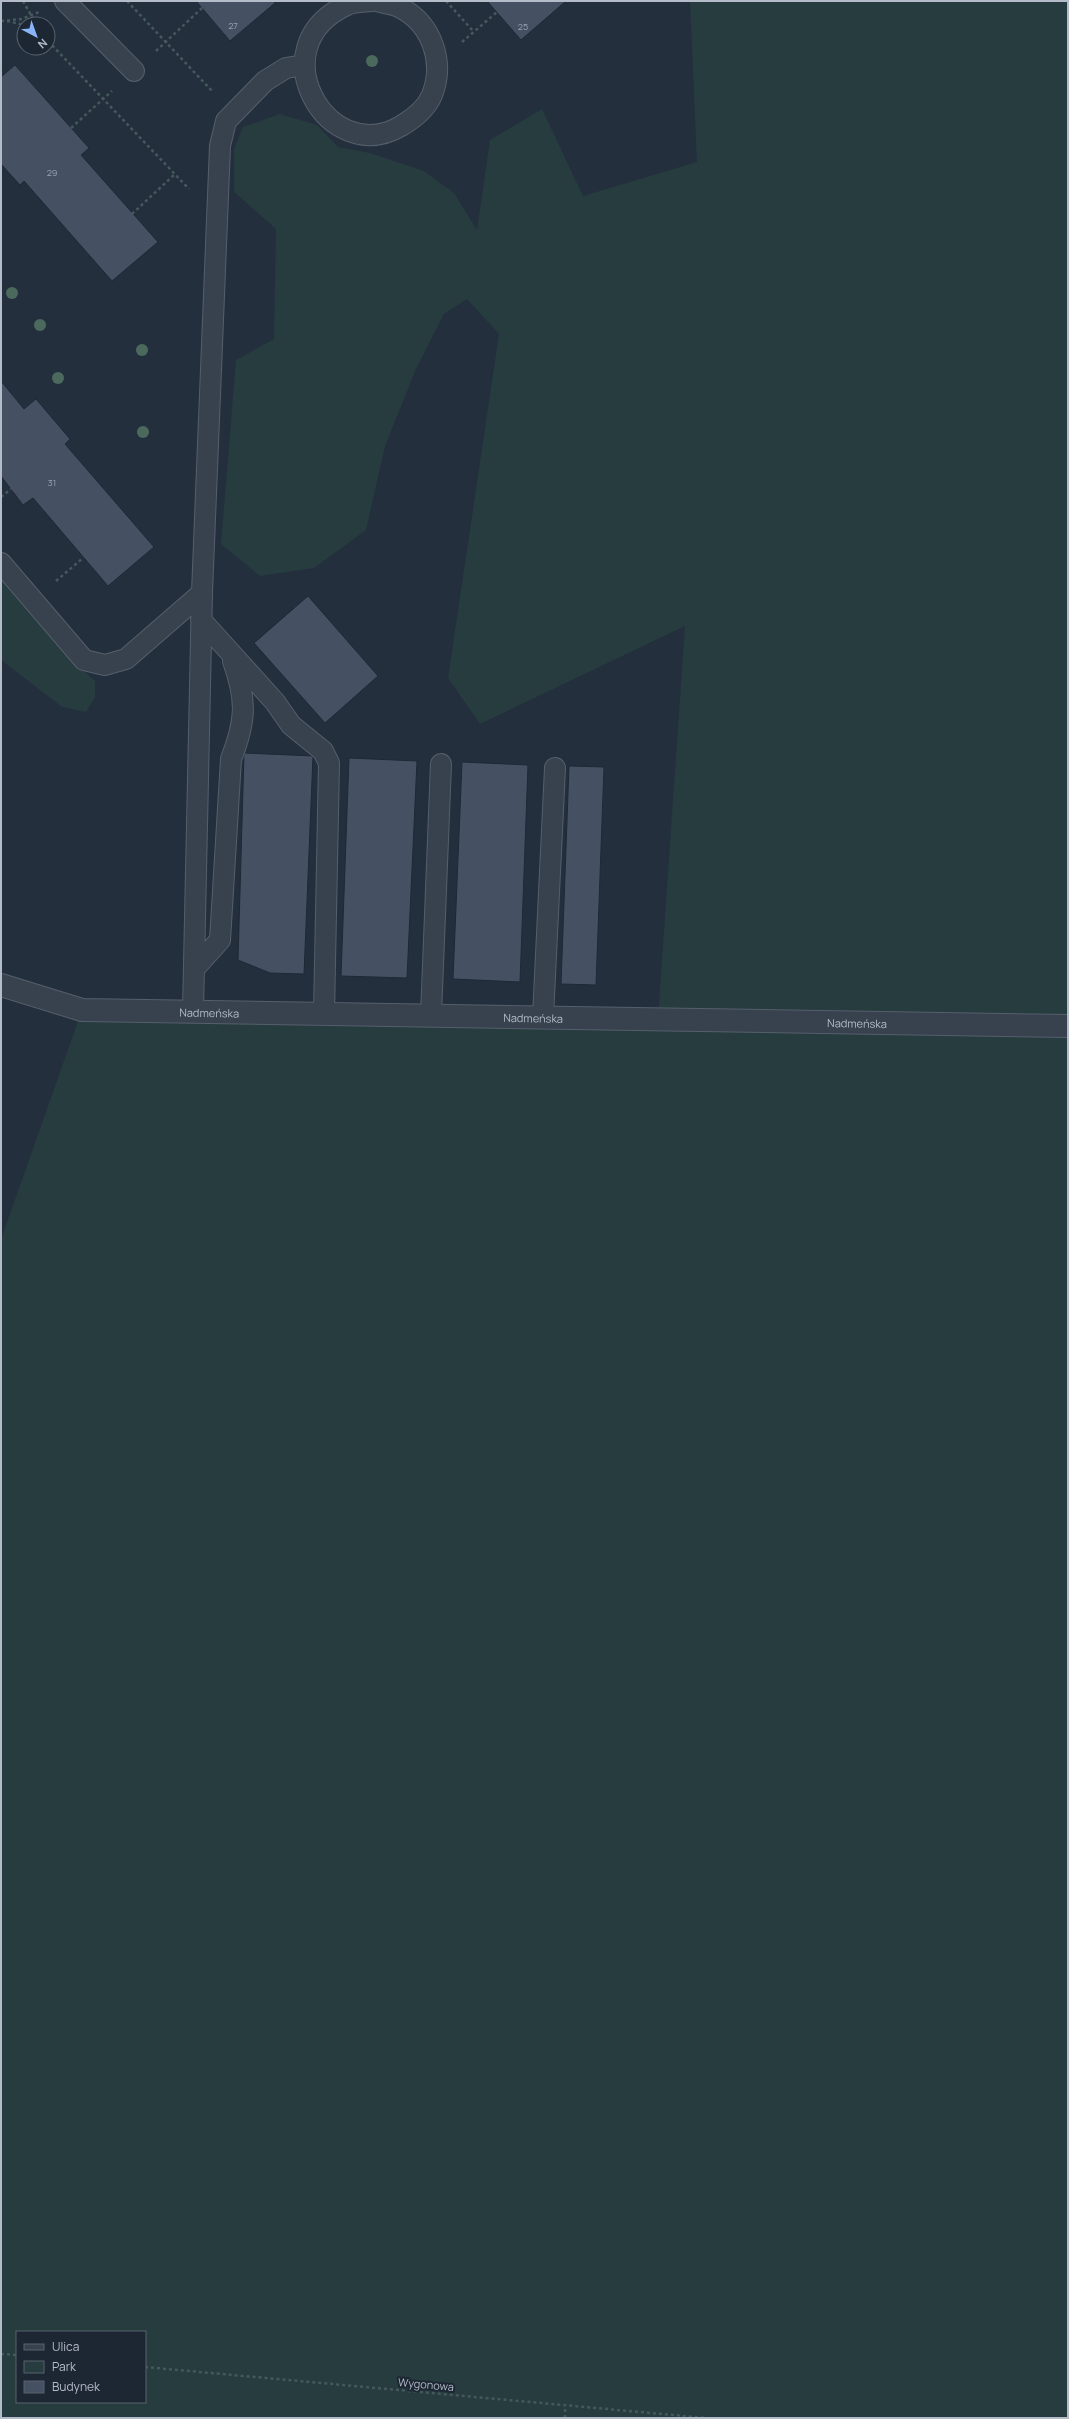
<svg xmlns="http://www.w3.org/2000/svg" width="1069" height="2419" viewBox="0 0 1069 2419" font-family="Manrope,sans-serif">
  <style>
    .green { fill: #263c3f; fill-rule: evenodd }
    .building { fill: #455162; stroke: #1f2835 }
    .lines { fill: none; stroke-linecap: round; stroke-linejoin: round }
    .lane-casing { stroke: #565f6c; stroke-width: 22 }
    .street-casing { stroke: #565f6c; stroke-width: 24 }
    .path { stroke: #44595c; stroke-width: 2.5; stroke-dasharray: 3 3; stroke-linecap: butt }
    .lane { stroke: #38414e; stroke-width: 20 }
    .street { stroke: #38414e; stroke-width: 22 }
    .tree { fill: #4b6a5d }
    .labels { text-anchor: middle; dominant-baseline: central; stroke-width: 4; stroke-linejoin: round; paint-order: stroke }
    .number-label { font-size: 9px; fill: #98a1af }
    .street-label { font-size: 11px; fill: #b4bcc9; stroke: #1d2633 }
  </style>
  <rect width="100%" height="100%" fill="#242f3e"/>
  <path class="green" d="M 690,1 L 1068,1 L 1068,2418 L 1,2418 L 1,1239 L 82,1010 L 658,1018 L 685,626 L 480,724 L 448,678 L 499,334 L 467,299 L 444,314 L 416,369 L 385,446 L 366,530 L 314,568 L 260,576 L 221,544 L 236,360 L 274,339 L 276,229 L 234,192 L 234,149 L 243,127 L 280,114 L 317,125 L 338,147 L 370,153 L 424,171 L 454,193 L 477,230 L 490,140 L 542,109 L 583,196 L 697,162 ZM 17,2332 L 145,2332 L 145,2402 L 17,2402 Z
    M 1,578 L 75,663 L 95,681 L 95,697 L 86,712 L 62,707 L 1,660 Z"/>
  <path class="building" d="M 196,1 L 274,1 L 275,3 L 230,41 Z
    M 487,1 L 566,1 L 521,40 Z
    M 15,65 L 89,148 L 81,155 L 158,242 L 112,281 L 24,181 L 20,185 L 1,164 L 1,77 Z
    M 1,381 L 24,409 L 36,399 L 70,439 L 65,444 L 154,547 L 108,586 L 33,498 L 23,505 L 1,476 Z
    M 308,596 L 378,676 L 325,723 L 254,643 Z
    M 244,753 L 313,756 L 304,974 L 270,973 L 238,960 Z
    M 349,758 L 417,761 L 407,978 L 341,976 Z
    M 462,762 L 528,765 L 520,982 L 453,979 Z
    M 569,766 L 604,767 L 596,985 L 561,984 Z"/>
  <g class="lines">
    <defs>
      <path id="lane" d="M 65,1 L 134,71
        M 371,1 C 363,2 353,2 347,5 C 257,46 328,169 401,126 C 413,119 426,109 432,95 C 445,62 432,23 399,7 C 393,4 383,3 376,1
        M 1,563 L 84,660 L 105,665 L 126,659 L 202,593 L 193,1011
        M 202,593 L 220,146 L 226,121 L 265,81 L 286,68 L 304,65
        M 201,620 L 275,702 L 291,725 L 323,751 L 329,763 L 324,1013
        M 194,969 L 220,940 L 231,759 C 246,721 247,700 233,661
        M 431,1015 L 441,764
        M 543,1017 L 555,768"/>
      <g id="street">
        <path id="s1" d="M 1,985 L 82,1010 L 1068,1026"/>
      </g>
    </defs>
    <use href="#lane" class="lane-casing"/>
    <use href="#street" class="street-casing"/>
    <path class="path" d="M 23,1 L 36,24
      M 127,1 L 213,92
      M 446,1 L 474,32
      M 1,21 L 22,19 L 39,12
      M 7,21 L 24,25
      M 48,41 L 189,189
      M 462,42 L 497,12
      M 156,51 L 202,8
      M 71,128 L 112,91
      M 132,214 L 175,174
      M 1,497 L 11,489
      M 56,581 L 83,558
      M 1,2354 L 17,2355
      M 145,2367 L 706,2418
      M 565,2418 L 565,2405"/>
    <use href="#lane" class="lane"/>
    <use href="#street" class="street"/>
  </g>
  <g class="tree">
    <circle cx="372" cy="61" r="6"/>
    <circle cx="12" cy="293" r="6"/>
    <circle cx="40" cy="325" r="6"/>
    <circle cx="142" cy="350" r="6"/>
    <circle cx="58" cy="378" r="6"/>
    <circle cx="143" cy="432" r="6"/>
  </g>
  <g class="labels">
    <g class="number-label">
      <text x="233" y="25">27</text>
      <text x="523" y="26">25</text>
      <text x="52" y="172">29</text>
      <text x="52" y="482">31</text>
    </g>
    <g class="street-label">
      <text stroke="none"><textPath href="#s1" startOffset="212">Nadmeńska</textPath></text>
      <text stroke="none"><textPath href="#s1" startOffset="536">Nadmeńska</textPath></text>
      <text stroke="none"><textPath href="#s1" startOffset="860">Nadmeńska</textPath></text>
      <text transform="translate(426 2384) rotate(5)">Wygonowa</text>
    </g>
  </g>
  <rect width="1069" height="2419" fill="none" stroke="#b4bcc9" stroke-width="4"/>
  <rect x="16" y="2331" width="130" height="72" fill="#1d2633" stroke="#59626f"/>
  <rect x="24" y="2344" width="20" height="6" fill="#38414e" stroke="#59626f"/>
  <text x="52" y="2351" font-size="12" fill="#b4bcc9">Ulica</text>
  <rect x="24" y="2361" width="20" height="12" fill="#263c3f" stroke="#59626f"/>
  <text x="52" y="2371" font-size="12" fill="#b4bcc9">Park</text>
  <rect x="24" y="2381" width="20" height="12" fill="#455162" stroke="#59626f"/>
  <text x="52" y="2391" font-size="12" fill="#b4bcc9">Budynek</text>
  <g transform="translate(36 36) rotate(139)"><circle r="19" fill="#1d2633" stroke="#59626f"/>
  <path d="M0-3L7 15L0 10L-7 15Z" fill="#8ab4f8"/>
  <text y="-6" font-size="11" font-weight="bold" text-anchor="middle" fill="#b4bcc9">N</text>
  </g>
</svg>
